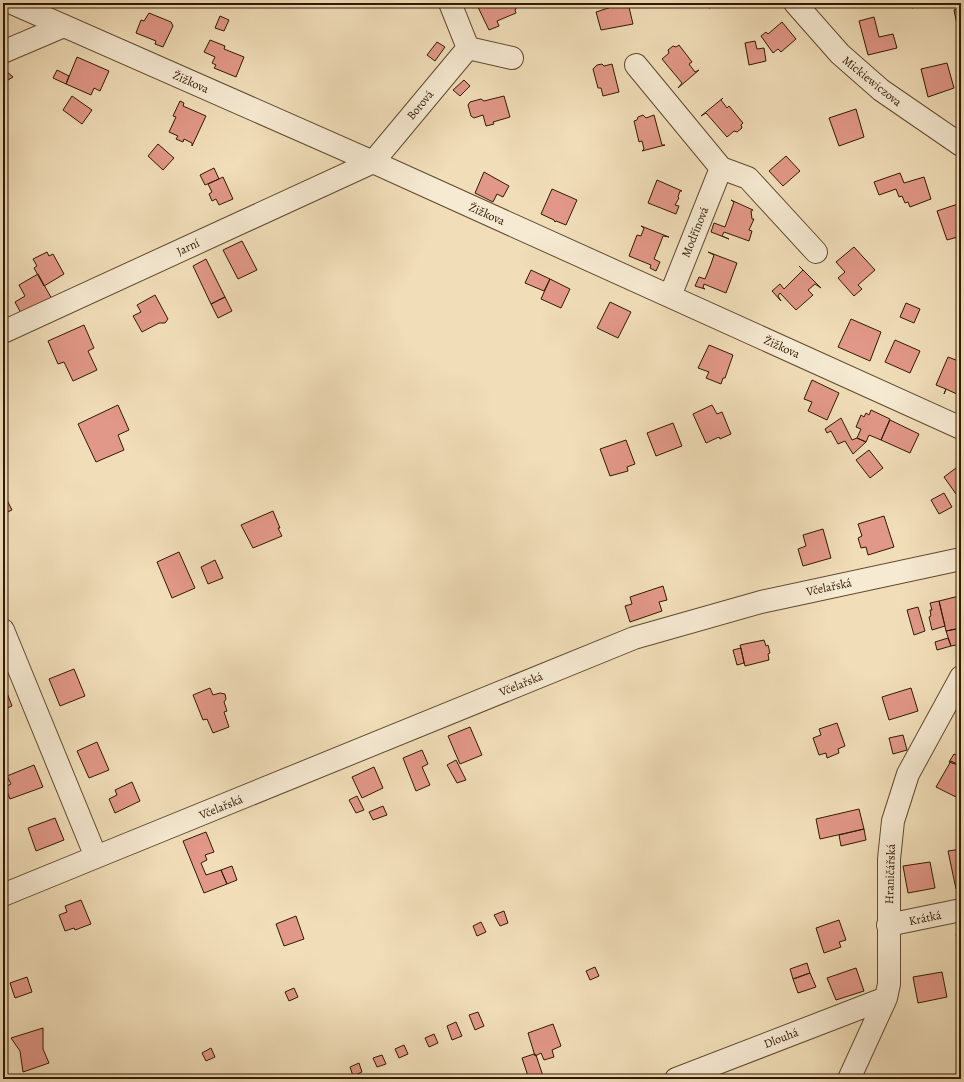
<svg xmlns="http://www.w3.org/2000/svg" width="964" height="1082" viewBox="0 0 964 1082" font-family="Alegreya,serif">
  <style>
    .building { fill: #e29888; stroke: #311901 }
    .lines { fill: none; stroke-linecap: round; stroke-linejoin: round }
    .minor-casing { stroke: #614a2f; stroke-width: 24 }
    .minor { stroke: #f6ead2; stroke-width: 22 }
    .labels { text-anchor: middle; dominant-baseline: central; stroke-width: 4; stroke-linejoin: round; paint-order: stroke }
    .street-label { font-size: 12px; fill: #311901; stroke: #f6ead2 }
  </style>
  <rect width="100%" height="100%" fill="#f1deb9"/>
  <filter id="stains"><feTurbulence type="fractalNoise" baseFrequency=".005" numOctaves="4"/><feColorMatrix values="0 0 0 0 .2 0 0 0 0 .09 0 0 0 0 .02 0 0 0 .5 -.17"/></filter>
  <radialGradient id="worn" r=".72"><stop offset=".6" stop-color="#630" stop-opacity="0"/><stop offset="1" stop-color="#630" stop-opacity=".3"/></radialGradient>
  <path class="building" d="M 58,3 L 68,3 L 67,7 Z
    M 476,3 L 479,6 L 486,3 L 515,3 L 517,7 L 515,10 L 516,13 L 497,21 L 499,26 L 489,30 Z
    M 624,3 L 628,3 L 633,24 L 601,30 L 596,12 Z
    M 707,3 L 726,3 L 709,8 Z
    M 834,3 L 845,3 L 835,6 Z
    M 911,3 L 928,3 L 912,8 Z
    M 959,3 L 961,3 L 961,24 L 957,25 L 954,10 L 960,8 Z
    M 149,13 L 171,22 L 173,26 L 163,47 L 155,44 L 156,41 L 136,33 L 141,20 L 144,21 Z
    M 220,16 L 229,20 L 224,31 L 215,28 Z
    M 874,17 L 879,37 L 893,34 L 897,48 L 868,55 L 859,21 Z
    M 782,22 L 796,39 L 781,52 L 778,49 L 773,53 L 761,36 L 766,32 L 768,34 Z
    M 210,40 L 225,46 L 224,49 L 244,57 L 236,77 L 214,68 L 216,65 L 212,63 L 215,57 L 204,52 Z
    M 755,41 L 757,49 L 764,48 L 766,61 L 749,65 L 745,43 Z
    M 437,42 L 445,47 L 435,61 L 427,55 Z
    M 679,45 L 692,62 L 689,64 L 695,72 L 699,70 L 678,88 L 682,83 L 662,59 L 669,53 L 668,50 L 673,46 L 676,47 Z
    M 77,57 L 109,71 L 100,91 L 94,88 L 91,95 L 66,84 Z
    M 947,63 L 954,88 L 928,97 L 921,69 Z
    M 602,64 L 604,66 L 612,64 L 619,92 L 603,96 L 601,88 L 598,88 L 593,69 L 597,65 Z
    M 57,70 L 69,76 L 66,84 L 53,78 Z
    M 6,71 L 13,77 L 3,83 L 3,73 Z
    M 464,80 L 470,86 L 460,96 L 453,90 Z
    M 72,96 L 92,110 L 82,124 L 63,110 Z
    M 504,96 L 510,117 L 493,122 L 494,124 L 486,126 L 483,115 L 474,118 L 471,116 L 468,105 L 470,102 L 481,99 L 484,101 Z
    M 723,98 L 721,100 L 727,108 L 729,106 L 743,123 L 741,125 L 742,128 L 737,132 L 734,131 L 727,137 L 706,113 L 701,116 Z
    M 180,101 L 184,103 L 183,106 L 206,116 L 192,146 L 192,143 L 184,139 L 183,142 L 176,139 L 178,136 L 169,132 L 176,117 L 173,116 Z
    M 856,109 L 864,137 L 839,146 L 829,118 Z
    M 643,115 L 646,118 L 654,115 L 662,145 L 665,145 L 642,151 L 644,149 L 642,141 L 639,142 L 634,121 L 637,120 L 638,117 Z
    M 158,144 L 174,158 L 163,170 L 148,156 Z
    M 786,156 L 800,171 L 783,186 L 769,171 Z
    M 214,168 L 219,179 L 205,185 L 200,175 Z
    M 484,172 L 509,186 L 503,197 L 497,194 L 493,202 L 475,193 Z
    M 900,173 L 904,183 L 924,177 L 931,199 L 910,207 L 908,202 L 905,203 L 902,196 L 899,197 L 896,189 L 879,195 L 874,182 Z
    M 223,177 L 233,199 L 219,205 L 216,199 L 212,201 L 209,194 L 212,192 L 208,184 Z
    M 657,180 L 682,191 L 680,191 L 678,197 L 679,198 L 675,205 L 679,206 L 676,214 L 648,203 Z
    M 552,189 L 577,200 L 566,225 L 556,221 L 555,222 L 554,220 L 541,214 Z
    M 731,200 L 753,210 L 751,211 L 752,219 L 754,219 L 749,230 L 752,231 L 749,241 L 724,232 L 722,236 L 729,239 L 711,232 L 714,223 L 725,227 L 734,202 Z
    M 961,203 L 961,236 L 947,240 L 937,211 Z
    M 641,226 L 669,237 L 663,236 L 660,244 L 654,259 L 660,262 L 656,271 L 650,268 L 651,265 L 629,256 L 637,235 L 641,236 L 644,228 Z
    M 242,241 L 257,270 L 238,279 L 223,250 Z
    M 854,247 L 875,270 L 858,285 L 862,289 L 854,296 L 838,278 L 845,272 L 836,262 Z
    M 47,252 L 49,256 L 53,254 L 64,274 L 44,286 L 34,268 L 37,266 L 33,259 Z
    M 708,252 L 737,263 L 726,293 L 704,284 L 703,288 L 705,289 L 695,286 L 699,277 L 705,279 L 711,264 L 714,255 Z
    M 206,259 L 225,297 L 211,304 L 193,266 Z
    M 799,266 L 821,288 L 815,284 L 808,290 L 813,295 L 796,310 L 780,293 L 778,296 L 781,301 L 772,291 L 780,284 L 784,289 L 803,270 Z
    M 531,270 L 550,279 L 544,291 L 525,283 Z
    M 38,274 L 53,301 L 22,315 L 15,302 L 25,296 L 19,285 Z
    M 550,279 L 570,289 L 561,308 L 541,299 Z
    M 155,295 L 168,319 L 165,323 L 159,323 L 142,332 L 133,316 L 141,312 L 137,305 Z
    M 225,297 L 232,311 L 218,318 L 211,304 Z
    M 610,302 L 631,312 L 618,338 L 597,328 Z
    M 906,303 L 920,309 L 914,323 L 900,317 Z
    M 851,319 L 881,332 L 870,361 L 838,347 Z
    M 84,325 L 94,348 L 88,351 L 97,370 L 73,381 L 64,362 L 58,364 L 48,341 Z
    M 895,340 L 920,351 L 910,373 L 885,362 Z
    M 709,345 L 733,355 L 725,378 L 723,378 L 721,384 L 706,378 L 709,372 L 698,368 Z
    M 948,357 L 961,362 L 961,391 L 959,395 L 946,389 L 944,394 L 946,389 L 936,385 Z
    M 812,380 L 839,393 L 827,420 L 808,411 L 812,402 L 804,399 Z
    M 118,405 L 129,430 L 118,435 L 124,450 L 96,462 L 78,424 Z
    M 712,405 L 717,414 L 722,412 L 731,434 L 720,439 L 719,437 L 706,443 L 693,414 Z
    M 871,410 L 890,419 L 881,440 L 869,435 L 866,442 L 857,438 L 861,429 L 856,427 L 861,415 L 864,417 L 866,413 L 869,415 Z
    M 841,418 L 852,440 L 857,438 L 866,442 L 853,454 L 845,441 L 838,444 L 831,431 L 827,433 L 825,429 Z
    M 890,420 L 919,434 L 910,453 L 881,440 Z
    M 673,423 L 682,446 L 656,456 L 647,433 Z
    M 626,440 L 635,464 L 627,467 L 628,471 L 610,476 L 600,449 Z
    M 869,450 L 883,468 L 870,478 L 856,460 Z
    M 961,464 L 961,476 L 956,468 Z
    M 956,468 L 961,476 L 961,490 L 956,494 L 944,477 Z
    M 3,492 L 12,510 L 3,514 Z
    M 944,493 L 952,507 L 939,514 L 931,500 Z
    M 273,511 L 280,528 L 278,528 L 282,536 L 253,548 L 241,525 Z
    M 884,516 L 894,547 L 868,555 L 866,547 L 861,548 L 858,538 L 862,536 L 858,524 Z
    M 823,529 L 831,558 L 803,566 L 798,549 L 806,546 L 803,535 Z
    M 179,552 L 195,588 L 172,598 L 157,562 Z
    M 215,560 L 223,578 L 208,584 L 201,567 Z
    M 663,586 L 667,600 L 659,602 L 662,611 L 630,622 L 625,606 L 632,604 L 630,597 Z
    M 959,596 L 961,607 L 961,628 L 946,631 L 939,601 Z
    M 939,601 L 945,626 L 932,630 L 929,617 L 931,616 L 930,610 L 932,610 L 930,603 Z
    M 918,607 L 925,631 L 914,635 L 907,610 Z
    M 961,628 L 961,644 L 951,646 L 946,631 Z
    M 948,638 L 951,646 L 937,650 L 935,642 Z
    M 764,640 L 766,646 L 768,645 L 770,653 L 768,654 L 769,660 L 745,666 L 740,645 Z
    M 741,648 L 744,663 L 737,665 L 733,650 Z
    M 74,669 L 85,696 L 60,706 L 49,679 Z
    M 4,685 L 12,706 L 3,710 L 3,686 Z
    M 210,688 L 213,695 L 220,693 L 225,694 L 226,699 L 224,702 L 227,711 L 224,712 L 229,727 L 213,733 L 207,719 L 203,720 L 193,695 Z
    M 911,688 L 918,711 L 889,720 L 882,697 Z
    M 837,723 L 845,746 L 838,749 L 839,753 L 827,758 L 826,753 L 819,755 L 813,738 L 821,735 L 819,729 Z
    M 470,727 L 482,755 L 460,764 L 448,736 Z
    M 903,735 L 907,750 L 893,754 L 889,738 Z
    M 97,742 L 109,770 L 89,778 L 77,751 Z
    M 422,750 L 428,764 L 422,767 L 430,785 L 416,791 L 403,758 Z
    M 954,754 L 961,757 L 961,766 L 949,762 Z
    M 456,760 L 466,780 L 457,783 L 447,765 Z
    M 951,761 L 961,766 L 961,790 L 960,790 L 956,797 L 936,787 Z
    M 34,765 L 43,787 L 10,799 L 5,787 L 11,784 L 7,776 Z
    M 374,767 L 383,788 L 362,798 L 352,777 Z
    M 132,782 L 140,801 L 115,813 L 109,799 L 117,795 L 115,790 Z
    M 357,796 L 364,810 L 356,813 L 349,800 Z
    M 383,806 L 387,815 L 373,820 L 369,812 Z
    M 859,809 L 864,829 L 820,839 L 816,819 Z
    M 55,818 L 64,840 L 36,851 L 28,828 Z
    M 864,829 L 866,840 L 841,846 L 839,835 Z
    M 206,832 L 214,852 L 205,855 L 207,860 L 201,863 L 206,875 L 221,870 L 227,884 L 204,893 L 183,841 Z
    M 961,849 L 961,888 L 956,889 L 948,851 Z
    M 930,862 L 935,888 L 908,893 L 903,866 Z
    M 232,866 L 237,880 L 227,884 L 221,870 Z
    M 81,900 L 91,924 L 75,930 L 74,928 L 65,931 L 59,915 L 67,912 L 65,906 Z
    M 504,911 L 508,923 L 500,926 L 494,915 Z
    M 296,916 L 304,939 L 284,946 L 276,924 Z
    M 839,920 L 846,940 L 839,942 L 841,947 L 824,953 L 816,928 Z
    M 481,922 L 486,932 L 477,936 L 473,926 Z
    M 961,933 L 961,958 L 956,934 Z
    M 807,963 L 810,973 L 793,979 L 790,969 Z
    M 595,967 L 599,976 L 590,980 L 586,971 Z
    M 856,968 L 864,991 L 836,1000 L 827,978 Z
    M 942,972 L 947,997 L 918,1003 L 913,977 Z
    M 810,973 L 816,987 L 798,993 L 793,979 Z
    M 27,977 L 32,992 L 15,998 L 10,983 Z
    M 294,988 L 298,997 L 289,1001 L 285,992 Z
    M 478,1012 L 484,1026 L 475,1030 L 469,1015 Z
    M 456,1022 L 462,1036 L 452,1040 L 447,1026 Z
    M 553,1024 L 561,1046 L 552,1050 L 554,1057 L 544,1060 L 541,1053 L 535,1056 L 528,1033 Z
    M 43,1028 L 43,1049 L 49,1063 L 23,1072 L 20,1051 L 11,1038 Z
    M 434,1034 L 438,1043 L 429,1047 L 425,1038 Z
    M 404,1045 L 408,1054 L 399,1058 L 395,1049 Z
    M 211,1048 L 215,1057 L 206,1061 L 202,1053 Z
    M 534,1054 L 536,1055 L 544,1079 L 529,1079 L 522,1058 Z
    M 382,1055 L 386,1064 L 377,1067 L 373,1058 Z
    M 359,1063 L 362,1072 L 353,1076 L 350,1067 Z"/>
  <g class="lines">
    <defs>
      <path id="minor" d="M 12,3 L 373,162 L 961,428
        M 795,3 L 840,54 L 881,90 L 961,145
        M 468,48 L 512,58
        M 3,52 L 64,26
        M 636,65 L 721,168
        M 670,296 L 721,168 L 748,178 L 816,252
        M 3,332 L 373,162 L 468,48 L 450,3
        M 3,630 L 96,857 L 634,638 L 761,602 L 961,559
        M 3,895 L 96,857
        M 888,925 L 961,910
        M 676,1079 L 886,998
        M 849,1079 L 886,998 L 889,984 L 889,859 L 893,821 L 908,774 L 961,677"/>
    </defs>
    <use href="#minor" class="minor-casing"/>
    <use href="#minor" class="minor"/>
  </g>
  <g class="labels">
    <g class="street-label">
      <text transform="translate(872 81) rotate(39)">Mickiewiczova</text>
      <text transform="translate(191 82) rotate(24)">Žižkova</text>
      <text transform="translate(420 105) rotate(-50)">Borová</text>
      <text transform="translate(487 214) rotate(24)">Žižkova</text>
      <text transform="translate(695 232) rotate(-68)">Modřínová</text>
      <text transform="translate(188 247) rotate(-25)">Jarní</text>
      <text transform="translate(782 347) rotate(24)">Žižkova</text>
      <text transform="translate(829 587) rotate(-12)">Včelařská</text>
      <text transform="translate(521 684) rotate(-22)">Včelařská</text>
      <text transform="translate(221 807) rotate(-22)">Včelařská</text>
      <text transform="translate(890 874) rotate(-88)">Hraničářská</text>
      <text transform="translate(925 918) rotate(-12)">Krátká</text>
      <text transform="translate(781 1038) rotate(-21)">Dlouhá</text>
    </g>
  </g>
  <rect width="964" height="1082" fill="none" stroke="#f1deb9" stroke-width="16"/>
  <rect x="4" y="4" width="956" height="1074" fill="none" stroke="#311901" stroke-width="2"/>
  <rect x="8" y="8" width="948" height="1066" fill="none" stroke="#311901"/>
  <rect width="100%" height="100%" filter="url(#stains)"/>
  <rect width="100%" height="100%" fill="url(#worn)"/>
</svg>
